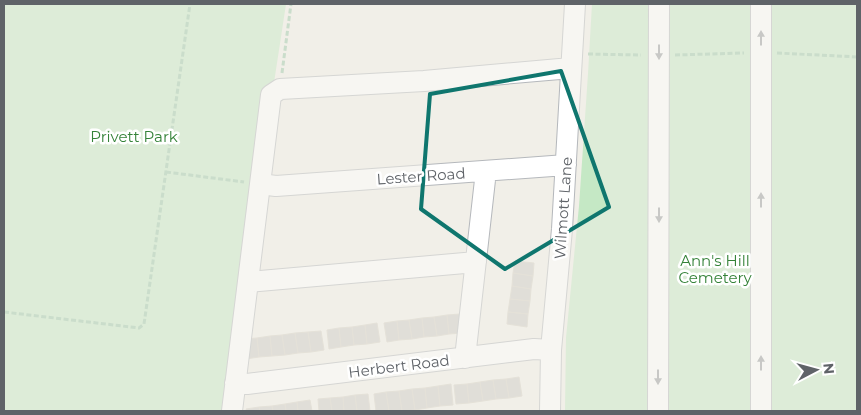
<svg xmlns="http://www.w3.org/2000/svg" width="861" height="415" viewBox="0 0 861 415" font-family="Montserrat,sans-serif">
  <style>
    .green { fill: #c5e8c5 }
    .building { fill: #cccac5; stroke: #d6d1c6 }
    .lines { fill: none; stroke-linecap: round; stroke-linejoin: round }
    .minor-casing { stroke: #b5b8bc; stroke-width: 22 }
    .path { stroke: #9cc7a9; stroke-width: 3; stroke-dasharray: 5 2.5; stroke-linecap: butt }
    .minor { stroke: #fff; stroke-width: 20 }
    .oneway { fill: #979a9d }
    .marked { fill: none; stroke: #0f766e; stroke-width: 4; stroke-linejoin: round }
    .labels { text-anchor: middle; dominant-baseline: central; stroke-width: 5; stroke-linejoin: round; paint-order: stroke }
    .park-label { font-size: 15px; fill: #348238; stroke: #fff }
    .street-label { font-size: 15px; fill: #5f6368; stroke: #fff }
  </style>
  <rect width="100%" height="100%" fill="#f1efe8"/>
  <path class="green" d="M 4,4 L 286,4 L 253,220 L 228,411 L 4,411 Z
    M 592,4 L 857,4 L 857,411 L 565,411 L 566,338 L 579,206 L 588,74 Z"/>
  <path class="building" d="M 515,261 L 534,263 L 533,276 L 513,273 Z
    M 513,273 L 533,276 L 531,289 L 512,286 Z
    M 512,286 L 531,289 L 530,301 L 510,299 Z
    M 510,299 L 530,301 L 528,314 L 508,312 Z
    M 508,312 L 528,314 L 527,327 L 507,324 Z
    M 460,314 L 462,333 L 449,334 L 447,315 Z
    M 447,315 L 449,334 L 437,336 L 434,317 Z
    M 434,317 L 437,336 L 424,337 L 422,318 Z
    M 422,318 L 424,337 L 412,339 L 409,320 Z
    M 409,320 L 412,339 L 399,340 L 397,321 Z
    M 397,321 L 399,340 L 387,342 L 384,323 Z
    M 377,323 L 380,342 L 367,344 L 365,325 Z
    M 365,325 L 367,344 L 354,345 L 352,327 Z
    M 352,327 L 354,345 L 341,347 L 339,328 Z
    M 339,328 L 341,347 L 329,349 L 327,330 Z
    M 321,331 L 324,350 L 311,352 L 308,332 Z
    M 308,332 L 311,352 L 298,353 L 295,333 Z
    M 295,333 L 298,353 L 285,355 L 282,335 Z
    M 282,335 L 285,355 L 272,356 L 270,336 Z
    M 270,336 L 272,356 L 259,357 L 257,338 Z
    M 257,338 L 259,357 L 246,359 L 244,339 Z
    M 519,377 L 522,396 L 509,398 L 506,379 Z
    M 506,379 L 509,398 L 496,399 L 493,380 Z
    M 493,380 L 496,399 L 483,401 L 480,382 Z
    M 480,382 L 483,401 L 469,403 L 467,384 Z
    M 451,384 L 453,405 L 440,406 L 438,386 Z
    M 467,384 L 469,403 L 456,404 L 454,385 Z
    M 438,386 L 440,406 L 427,408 L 425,388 Z
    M 425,388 L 427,408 L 415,410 L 412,389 Z
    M 412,389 L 415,410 L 402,411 L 399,391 Z
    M 399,391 L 402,411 L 389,411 L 386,392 Z
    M 386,392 L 389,411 L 376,411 L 374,394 Z
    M 368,394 L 370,411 L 357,411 L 355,395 Z
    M 355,395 L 357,411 L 344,411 L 343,397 Z
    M 343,397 L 344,411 L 332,411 L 330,398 Z
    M 330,398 L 332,411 L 319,411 L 318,399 Z
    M 310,400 L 312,411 L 298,411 L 297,402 Z
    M 297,402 L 298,411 L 286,411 L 285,404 Z
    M 285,404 L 286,411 L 273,411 L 272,406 Z
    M 272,406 L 273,411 L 260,411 L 259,407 Z
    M 259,407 L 260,411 L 247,411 L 246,409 Z"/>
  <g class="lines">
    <defs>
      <path id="minor" d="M 761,4 L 761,411
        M 260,184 L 276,186 L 566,165
        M 248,282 L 476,262
        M 465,358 L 486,171
        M 235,383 L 247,384 L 534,349 L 551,350
        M 232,411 L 271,95 L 280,89 L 424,81 L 571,68
        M 550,411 L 551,350 L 562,229 L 575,4
        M 658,411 L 659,4"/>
    </defs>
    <use href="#minor" class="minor-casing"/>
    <path class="path" d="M 777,53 L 857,57
      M 588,54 L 641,55
      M 675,55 L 744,53
      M 282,73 L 291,4
      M 166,172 L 244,182
      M 4,312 L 139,328 L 144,324 L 190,4"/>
    <use href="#minor" class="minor"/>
  </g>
  <defs><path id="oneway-solid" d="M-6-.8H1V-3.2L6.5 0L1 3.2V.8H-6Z" transform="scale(1.25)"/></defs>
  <g class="oneway">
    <use href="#oneway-solid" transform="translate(761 38) rotate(-90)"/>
    <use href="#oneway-solid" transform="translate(659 52) rotate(90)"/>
    <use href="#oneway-solid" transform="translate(761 200) rotate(-90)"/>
    <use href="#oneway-solid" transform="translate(659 215) rotate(90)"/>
    <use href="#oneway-solid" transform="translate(761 363) rotate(-90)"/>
    <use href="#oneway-solid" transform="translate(658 377) rotate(90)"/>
  </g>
  <path d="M0 0H861V415H0ZM 561,71 L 609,207 L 505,269 L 421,209 L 430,94 Z" fill="#f1efe8" fill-opacity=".55" fill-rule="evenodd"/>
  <path class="marked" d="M 561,71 L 609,207 L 505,269 L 421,209 L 430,94 Z"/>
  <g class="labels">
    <g class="park-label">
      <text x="134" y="136">Privett Park</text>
      <text x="715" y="260">Ann's Hill<tspan x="715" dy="17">Cemetery</tspan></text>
    </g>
    <g class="street-label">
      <text transform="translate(421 176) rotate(-4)">Lester Road</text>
      <text transform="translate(563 208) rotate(-86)">Wilmott Lane</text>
      <text transform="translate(399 366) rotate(-7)">Herbert Road</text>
    </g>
  </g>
  <rect width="861" height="415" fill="none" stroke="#5f6368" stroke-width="10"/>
  <g transform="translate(816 370) rotate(84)" stroke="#ffffff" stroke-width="4" paint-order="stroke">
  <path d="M0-4L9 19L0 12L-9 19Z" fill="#5f6368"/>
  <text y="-8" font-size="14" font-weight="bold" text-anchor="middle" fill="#5f6368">N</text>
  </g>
</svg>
